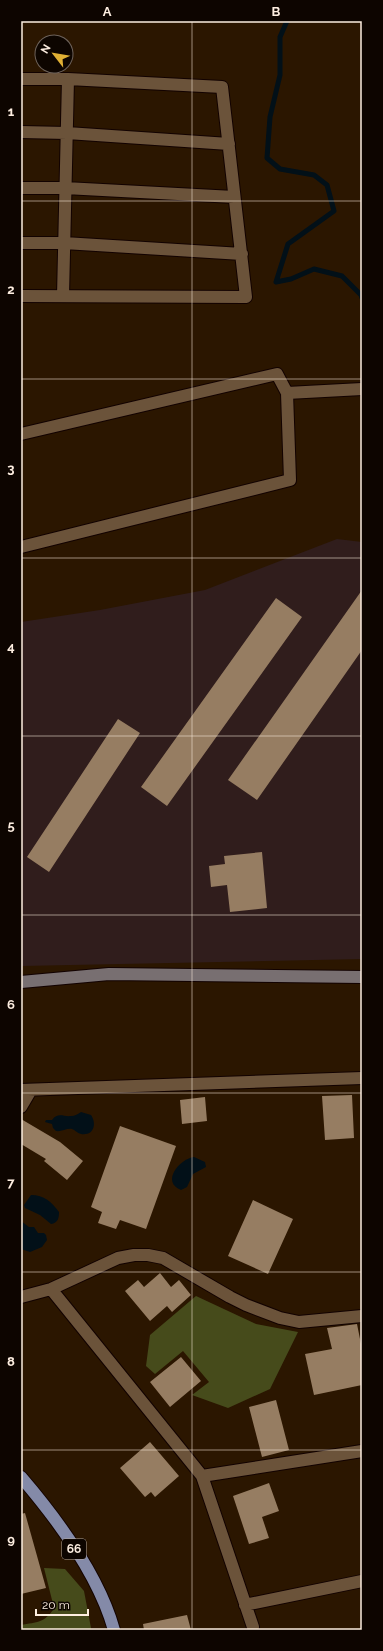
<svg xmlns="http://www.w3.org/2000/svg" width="383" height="1651" viewBox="0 0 383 1651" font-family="Raleway,sans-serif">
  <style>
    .industrial { fill: #301d1c }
    .forest { fill: #464b1b }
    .water { fill: #021018 }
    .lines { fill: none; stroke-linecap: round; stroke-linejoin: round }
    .stream { stroke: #021018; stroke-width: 5 }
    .building { fill: #967d62 }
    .street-casing { stroke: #120200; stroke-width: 14 }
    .secondary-casing { stroke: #120200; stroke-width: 14 }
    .primary-casing { stroke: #120200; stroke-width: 14 }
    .street { stroke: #6b533a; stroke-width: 12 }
    .secondary { stroke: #786f71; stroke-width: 12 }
    .primary { stroke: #848aa8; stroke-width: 12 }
    .grid { fill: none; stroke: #fdeee0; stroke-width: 1; stroke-opacity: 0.55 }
    .labels { text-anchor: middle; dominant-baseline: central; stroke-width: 4; stroke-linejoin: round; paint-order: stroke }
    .shield { fill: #0d0500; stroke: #b5a89d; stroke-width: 1 }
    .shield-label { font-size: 12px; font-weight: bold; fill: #fdeee0 }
    .neatline { fill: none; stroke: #fdeee0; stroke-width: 1.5 }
    .grid-label { font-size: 13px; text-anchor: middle; font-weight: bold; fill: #fdeee0 }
  </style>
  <rect width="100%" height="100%" fill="#2b1600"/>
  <path class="industrial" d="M 337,539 L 362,542 L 362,959 L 21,966 L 21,622 L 100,610 L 205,590 Z"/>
  <path class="forest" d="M 196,1296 L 256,1324 L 298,1332 L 270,1389 L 228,1408 L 192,1395 L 209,1382 L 183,1351 L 155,1374 L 146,1366 L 150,1335 Z
    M 44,1568 L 65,1569 L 84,1591 L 91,1628 L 90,1630 L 21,1630 L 21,1625 C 37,1622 45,1623 54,1608 Z"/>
  <path class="water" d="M 81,1112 L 91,1115 C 97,1124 94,1136 81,1134 C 77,1133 75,1130 72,1129 C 67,1128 61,1132 56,1131 L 53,1128 L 52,1124 L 45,1122 L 46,1120 L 52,1120 C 58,1112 63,1117 71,1116 C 75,1116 78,1114 81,1112 Z
    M 194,1157 L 205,1162 L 206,1167 L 193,1174 L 187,1187 L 181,1190 C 161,1182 179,1159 194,1157 Z
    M 31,1195 C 44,1195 52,1202 59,1212 C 59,1218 58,1223 51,1224 L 40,1215 L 25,1208 L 24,1205 Z
    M 21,1221 L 29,1227 L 34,1227 L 38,1233 L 44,1233 L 46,1235 L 47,1240 L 42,1247 L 30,1252 L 21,1249 Z"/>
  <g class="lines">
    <path class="stream" d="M 287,21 L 280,37 L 280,75 L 270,117 L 267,158 L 280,169 L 314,175 L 327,185 L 334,211 L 288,244 L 276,282 L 291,279 L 314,269 L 342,276 L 361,295 L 362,298"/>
  </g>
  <path class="building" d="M 362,590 L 362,650 L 257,800 L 228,780 Z
    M 276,598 L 302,617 L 167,806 L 141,787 Z
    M 118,719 L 140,733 L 49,872 L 27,857 Z
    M 262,852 L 267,908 L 230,912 L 227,885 L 211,887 L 209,866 L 225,864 L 224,856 Z
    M 352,1095 L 354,1138 L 325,1140 L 322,1096 Z
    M 205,1097 L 207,1121 L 182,1124 L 180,1100 Z
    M 21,1119 L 60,1142 L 83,1161 L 67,1180 L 44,1161 L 46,1159 L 21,1144 Z
    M 120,1126 L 176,1146 L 146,1229 L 120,1220 L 116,1229 L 98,1223 L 102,1212 L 91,1207 Z
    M 253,1200 L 293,1219 L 268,1274 L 228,1256 Z
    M 160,1273 L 171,1287 L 179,1280 L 191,1295 L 172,1312 L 167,1306 L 150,1321 L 125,1291 L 138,1280 L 144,1287 Z
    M 357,1324 L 362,1349 L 362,1385 L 314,1395 L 305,1354 L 332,1349 L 327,1328 Z
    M 181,1357 L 201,1381 L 170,1407 L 150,1382 Z
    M 276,1400 L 289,1450 L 262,1457 L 249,1407 Z
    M 150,1442 L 179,1476 L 155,1497 L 151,1492 L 145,1497 L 120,1468 Z
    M 269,1483 L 279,1511 L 262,1517 L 269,1538 L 249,1544 L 233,1496 Z
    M 25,1513 L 46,1588 L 21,1594 L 21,1514 Z
    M 187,1615 L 191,1630 L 144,1630 L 143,1624 Z"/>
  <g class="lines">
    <defs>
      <path id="street" d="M 21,79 L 68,79 L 222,87 L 246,297 L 21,296
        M 21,132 L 67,133 L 229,144
        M 21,188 L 65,188 L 234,197
        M 21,243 L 64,243 L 242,254
        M 63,296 L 68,79
        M 287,393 L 362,389
        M 21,434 L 277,374 L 287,393 L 290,480 L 21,547
        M 21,1090 L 362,1078
        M 21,1107 L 31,1090
        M 51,1289 L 202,1476 L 253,1627
        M 21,1297 L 51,1289 L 118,1258 L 134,1255 L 148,1255 L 163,1258 L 230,1297 L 246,1305 L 280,1318 L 299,1322 L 362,1316
        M 202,1476 L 362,1451
        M 245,1605 L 362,1581"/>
      <path id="secondary" d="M 21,982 L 109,974 L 362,977"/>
      <path id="primary" d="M 21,1477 C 57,1519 99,1576 114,1630"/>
    </defs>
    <use href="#street" class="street-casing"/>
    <use href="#secondary" class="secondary-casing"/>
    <use href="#primary" class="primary-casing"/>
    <use href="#street" class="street"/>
    <use href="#secondary" class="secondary"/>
    <use href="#primary" class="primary"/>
  </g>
  <path class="grid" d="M 192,21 L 192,1630M 21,201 L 362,201M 21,379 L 362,379M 21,558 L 362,558M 21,736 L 362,736M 21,915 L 362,915M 21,1093 L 362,1093M 21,1272 L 362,1272M 21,1450 L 362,1450"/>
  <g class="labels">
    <rect class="shield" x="62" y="1539" width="24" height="20" rx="3"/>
    <g class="shield-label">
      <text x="74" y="1549">66</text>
    </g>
  </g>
  <rect width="383" height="1651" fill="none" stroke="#0d0500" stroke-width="44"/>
  <g transform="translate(54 54) rotate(301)"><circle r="19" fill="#0d0500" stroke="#6d625a"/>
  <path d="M0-3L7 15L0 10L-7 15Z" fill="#e0b034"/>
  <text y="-6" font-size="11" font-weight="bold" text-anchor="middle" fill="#fdeee0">N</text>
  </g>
  <path d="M36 1609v6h52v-6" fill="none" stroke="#fdeee0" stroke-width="2"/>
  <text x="42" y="1609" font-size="12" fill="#fdeee0" stroke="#0d0500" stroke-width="3" paint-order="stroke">20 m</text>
  <rect x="22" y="22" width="339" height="1607" class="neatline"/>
  <g class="grid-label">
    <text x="107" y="16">A</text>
    <text x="276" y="16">B</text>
    <text x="11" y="116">1</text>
    <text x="11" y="294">2</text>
    <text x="11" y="473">3</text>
    <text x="11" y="651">4</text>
    <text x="11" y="830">5</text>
    <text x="11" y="1009">6</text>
    <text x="11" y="1187">7</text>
    <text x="11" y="1366">8</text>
    <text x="11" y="1544">9</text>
  </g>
</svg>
